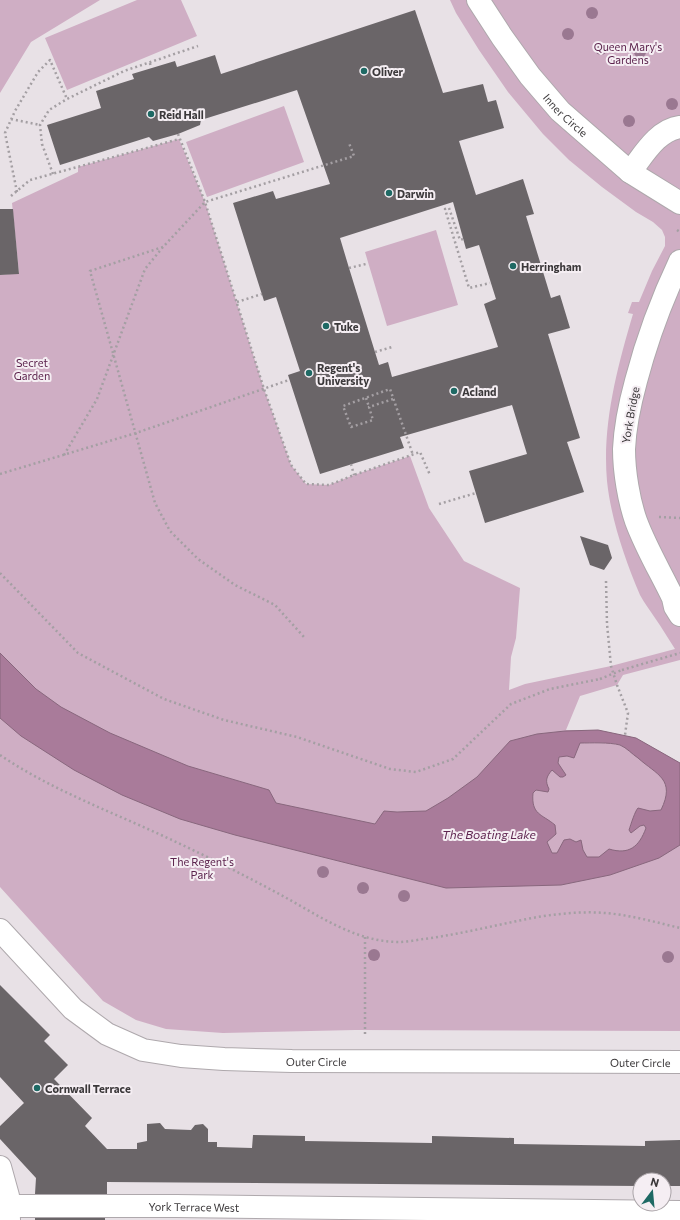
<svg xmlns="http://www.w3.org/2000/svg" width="680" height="1220" viewBox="0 0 680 1220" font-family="Commissioner,sans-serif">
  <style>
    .green { fill: #cfaec4 }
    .water { fill: #a97b9a; stroke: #88677d; fill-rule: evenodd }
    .building { fill: #6a6568; fill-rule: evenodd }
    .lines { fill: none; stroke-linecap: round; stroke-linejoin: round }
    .minor-casing { stroke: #aea8ac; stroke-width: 24 }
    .path { stroke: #a49fa3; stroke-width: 2.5; stroke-dasharray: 2 3; stroke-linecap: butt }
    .minor { stroke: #fff; stroke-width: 22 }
    .path-bridge { stroke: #a49fa3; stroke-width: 2.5; stroke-dasharray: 2 3; stroke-linecap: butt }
    .tree { fill: #9a7891 }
    .poi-dot { fill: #1e6964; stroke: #f5eef3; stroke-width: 1.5 }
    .labels { text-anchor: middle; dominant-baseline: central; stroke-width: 4; stroke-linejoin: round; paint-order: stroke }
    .park-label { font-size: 11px; fill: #5b224c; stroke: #f5eef3 }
    .poi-label { font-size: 11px; font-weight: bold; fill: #3b383a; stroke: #f5eef3; text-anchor: start }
    .street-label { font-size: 11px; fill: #3b383a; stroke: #f5eef3 }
    .water-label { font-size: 12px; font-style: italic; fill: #602651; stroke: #f5eef3 }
  </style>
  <rect width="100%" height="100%" fill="#e8e1e6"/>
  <path class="green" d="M 0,0 L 100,0 L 31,42 L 0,93 Z
    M 137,0 L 181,0 L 197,36 L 67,90 L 45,38 Z
    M 450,0 L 680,0 L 680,660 L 623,675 L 617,685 L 580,696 L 566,730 L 598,730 L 636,738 L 680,763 L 680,1031 L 355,1030 L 223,1033 L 166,1029 L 136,1020 L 103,1001 L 0,887 L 0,275 L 19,273 L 12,203 L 78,172 L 78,167 L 179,139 L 205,202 L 264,389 L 291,465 L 306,484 L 329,485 L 354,475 L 410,456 L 429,508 L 464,561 L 520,588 L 516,638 L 511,657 L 509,690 L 525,684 L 611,666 L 675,649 C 668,638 662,628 655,618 C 650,610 644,603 640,595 C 625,560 611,519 607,481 C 602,425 617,368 633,314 L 628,313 L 632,302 L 639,302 L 652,271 L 665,246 L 665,237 L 662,230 L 653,222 L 636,212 L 602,187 L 569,160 L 543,134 L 508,92 L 479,50 L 456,13 Z
    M 284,106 L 304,162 L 207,197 L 186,142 Z
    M 436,230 L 458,305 L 387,326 L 365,252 Z"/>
  <path class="water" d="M 0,653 L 36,689 L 61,707 L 110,733 L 188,766 L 269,790 L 276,803 L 375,824 L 384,811 L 397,812 L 426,811 L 448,798 L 477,777 L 510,741 L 537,734 L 565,731 L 598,730 L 636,738 L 680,763 L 680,845 L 659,858 L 610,875 L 561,885 L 446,888 L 235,835 L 180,819 L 122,795 L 74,770 L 21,736 L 0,718 ZM 580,743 C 591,743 609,742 620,745 C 627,748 632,754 638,758 C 657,775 676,779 661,810 L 650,811 L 638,808 C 635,811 631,824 629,830 L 631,833 L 640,826 L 644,825 L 646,828 C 639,847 629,855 609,849 L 599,857 L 587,857 L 583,850 L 581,840 L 576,842 L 570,839 L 564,840 L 557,853 L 552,853 L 547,842 L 556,834 L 555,825 C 542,814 531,815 533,793 L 536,790 L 548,792 L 549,789 C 545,781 546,777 552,770 L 560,777 L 563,777 L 566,775 L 558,763 L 559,757 L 567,756 L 574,758 Z"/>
  <path class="building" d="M 415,10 L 443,93 L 483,84 L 488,102 L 496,100 L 504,128 L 459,141 L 476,195 L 523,179 L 534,214 L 526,216 L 551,298 L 560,295 L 570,328 L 548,334 L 580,438 L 567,442 L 584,492 L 485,523 L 469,471 L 527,454 L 512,405 L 400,437 L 404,448 L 320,474 L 288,375 L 300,371 L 276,297 L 264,301 L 233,203 L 273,191 L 276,199 L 330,184 L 297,90 L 201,120 L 200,125 L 178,134 L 153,141 L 149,137 L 60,165 L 47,125 L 101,108 L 96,91 L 134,79 L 132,74 L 175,61 L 177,67 L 215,55 L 221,74 ZM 453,202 L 466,249 L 479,245 L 496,299 L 484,304 L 498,347 L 392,377 L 388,362 L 379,365 L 349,268 L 340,238 Z
    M 0,209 L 13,209 L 19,274 L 0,275 Z
    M 580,536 L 608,545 L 612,558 L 604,570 L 590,565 Z
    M 0,985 L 50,1035 L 44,1041 L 68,1065 L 54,1079 L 92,1118 L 85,1126 L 107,1149 L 137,1149 L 137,1143 L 147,1141 L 147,1124 L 160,1123 L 165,1129 L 191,1130 L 195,1125 L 203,1124 L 208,1129 L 208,1142 L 217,1142 L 217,1147 L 252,1148 L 253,1135 L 305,1136 L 305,1141 L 432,1143 L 432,1136 L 514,1138 L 514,1144 L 645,1146 L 645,1141 L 680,1140 L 680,1186 L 664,1186 L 664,1180 L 640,1180 L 640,1186 L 107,1182 L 107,1194 L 35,1194 L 36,1178 L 0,1139 L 0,1126 L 24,1103 L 0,1077 Z
    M 35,1218 L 105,1218 L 105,1220 L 35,1220 Z"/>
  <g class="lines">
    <defs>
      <g id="minor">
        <path id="s1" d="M 478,0 L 502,37 L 530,76 L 560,111 L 630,172 L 680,203"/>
        <path d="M 630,172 C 643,156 657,130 680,127"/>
        <path d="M 680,261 C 662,299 647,339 636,381 C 630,403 625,426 624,449 C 624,472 629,501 636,521 C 646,548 661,573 673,598 L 675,607 L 680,615"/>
        <path id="s2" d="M 0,930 L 73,1009 L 107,1034 L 143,1050 L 181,1056 L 224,1059 L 292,1061 L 680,1062"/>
        <path d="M 0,1167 L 8,1196 L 9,1220"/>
        <path id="s3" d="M 9,1206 L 176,1206 L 680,1212"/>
      </g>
    </defs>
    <use href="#minor" class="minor-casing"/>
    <path class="path" d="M 150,63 L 151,68
      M 11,119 L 40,125
      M 178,134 L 205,202 L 264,389 L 291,465 L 306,484 L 329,485 L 354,475 L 420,452 L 430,475
      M 53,174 L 42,144 L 40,125 L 49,110 L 67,99 L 124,71 L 198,46
      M 17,192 L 5,133 L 15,111 L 38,72 L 50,60 L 67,99
      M 11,196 L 30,180 L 179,139
      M 677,230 L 680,232
      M 463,239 L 460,240 L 449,208 L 445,209 L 469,288 L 490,283
      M 163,247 L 90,271 L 155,503 L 170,531 L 198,559 L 235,585 L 275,605 L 304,637
      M 349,268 L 366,264
      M 237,302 L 262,294
      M 375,352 L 392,347
      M 366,398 L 369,407
      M 393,399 L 369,407 L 373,420 L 351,427 L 343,406 L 390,389 L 413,455
      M 64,455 L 97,399 L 145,269 L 163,247 L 205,202 L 354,156 L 349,143
      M 351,464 L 354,475
      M 0,474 L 136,433 L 289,380
      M 439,504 L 476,493
      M 659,517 L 680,518
      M 0,573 L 78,653 L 164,699 L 224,720 L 297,737 L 390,769 L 416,772 L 453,759 L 511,704 L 550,689 L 600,679
      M 606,581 L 607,624 L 611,666 L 617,685 L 628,713 L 625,735
      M 622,670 L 680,653
      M 0,755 C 53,791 115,813 174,841 C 210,858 246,876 281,895 C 318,915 355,942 399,942 C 407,942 416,940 424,939 C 461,934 496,925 532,918 C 555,914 581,911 605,913 C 630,915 655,922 680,928
      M 365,937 L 365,1037"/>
    <use href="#minor" class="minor"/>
    <path class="path-bridge" d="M 600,679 L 622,670"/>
  </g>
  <g class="tree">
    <circle cx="592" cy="13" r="6"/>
    <circle cx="568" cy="34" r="6"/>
    <circle cx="601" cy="49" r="6"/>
    <circle cx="640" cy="52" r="6"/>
    <circle cx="672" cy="104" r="6"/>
    <circle cx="629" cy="121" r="6"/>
    <circle cx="323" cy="872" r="6"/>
    <circle cx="363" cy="888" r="6"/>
    <circle cx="404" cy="896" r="6"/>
    <circle cx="374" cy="955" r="6"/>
    <circle cx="668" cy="957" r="6"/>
  </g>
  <g class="poi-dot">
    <circle cx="364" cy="71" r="4"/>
    <circle cx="151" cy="114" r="4"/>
    <circle cx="389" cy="193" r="4"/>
    <circle cx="513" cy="266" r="4"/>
    <circle cx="326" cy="326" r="4"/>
    <circle cx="309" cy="373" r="4"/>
    <circle cx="454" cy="391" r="4"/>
    <circle cx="37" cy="1088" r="4"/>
  </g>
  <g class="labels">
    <g class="park-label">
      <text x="628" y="46">Queen Mary's<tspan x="628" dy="13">Gardens</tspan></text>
      <text x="32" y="362">Secret<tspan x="32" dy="13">Garden</tspan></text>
      <text x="202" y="861">The Regent's<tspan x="202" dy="13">Park</tspan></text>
    </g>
    <g class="poi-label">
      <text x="372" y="71">Oliver</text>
      <text x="159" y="114">Reid Hall</text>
      <text x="397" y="193">Darwin</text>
      <text x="521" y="266">Herringham</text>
      <text x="334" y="326">Tuke</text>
      <text x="317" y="367">Regent's<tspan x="317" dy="13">University</tspan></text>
      <text x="462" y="391">Acland</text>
      <text x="45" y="1088">Cornwall Terrace</text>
    </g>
    <g class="street-label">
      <text stroke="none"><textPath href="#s1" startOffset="145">Inner Circle</textPath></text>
      <text transform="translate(630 415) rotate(-80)">York Bridge</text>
      <text stroke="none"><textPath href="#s2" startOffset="363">Outer Circle</textPath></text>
      <text stroke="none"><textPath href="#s2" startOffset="687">Outer Circle</textPath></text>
      <text stroke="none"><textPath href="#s3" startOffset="185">York Terrace West</textPath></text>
    </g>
    <g class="water-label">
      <text x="489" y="834">The Boating Lake</text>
    </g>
  </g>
  <g transform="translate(652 1192) rotate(16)"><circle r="19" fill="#f5eef3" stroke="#aba5a9"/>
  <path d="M0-3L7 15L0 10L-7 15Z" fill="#1e6964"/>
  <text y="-6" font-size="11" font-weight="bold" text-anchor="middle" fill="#3b383a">N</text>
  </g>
</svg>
